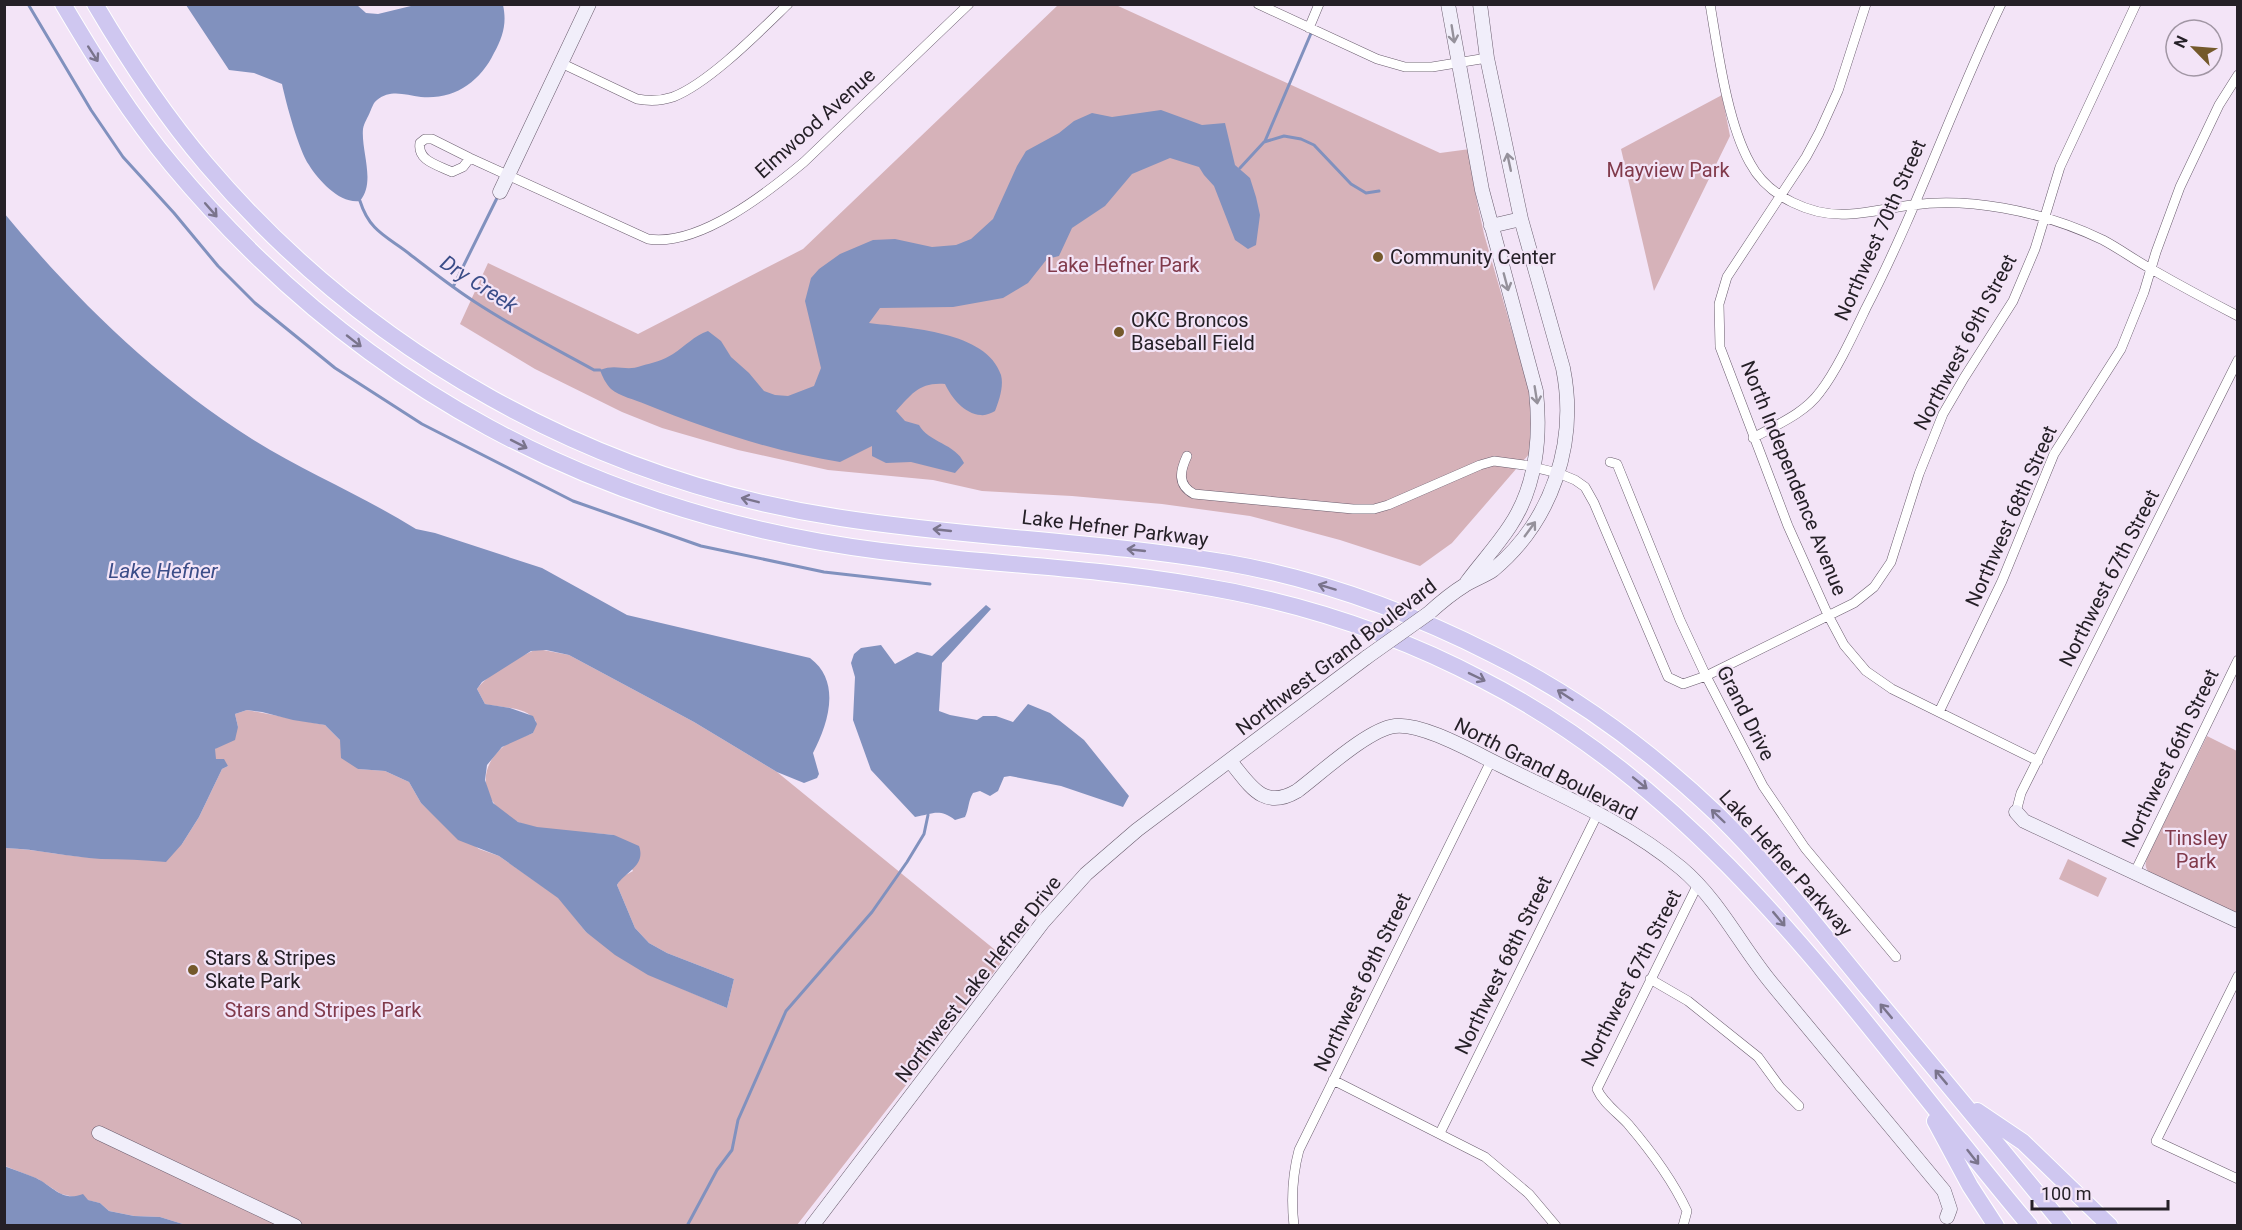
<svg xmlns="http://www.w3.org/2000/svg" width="2242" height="1230" viewBox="0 0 2242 1230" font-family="Roboto,sans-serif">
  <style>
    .green { fill: #d6b2b9 }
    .water { fill: #8191be }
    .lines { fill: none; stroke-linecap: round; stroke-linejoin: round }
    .stream { stroke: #8191be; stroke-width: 3 }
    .street-casing { stroke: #695c6d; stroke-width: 10 }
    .secondary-casing { stroke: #695c6d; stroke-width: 15 }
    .highway-casing { stroke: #fff; stroke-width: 18 }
    .street { stroke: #fff; stroke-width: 9 }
    .secondary { stroke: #f1eefa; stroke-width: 14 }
    .highway { stroke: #cfc7f0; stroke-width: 16 }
    .secondary-bridge-casing { stroke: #695c6d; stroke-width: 15; stroke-linecap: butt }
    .secondary-bridge { stroke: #f1eefa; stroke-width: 14 }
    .oneway { stroke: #95919b }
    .oneway2 { stroke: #7a748c }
    .poi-dot { fill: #74592b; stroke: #f3e4f7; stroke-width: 2 }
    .labels { text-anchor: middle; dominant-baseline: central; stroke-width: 4.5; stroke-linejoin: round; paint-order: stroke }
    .street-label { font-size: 20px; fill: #252027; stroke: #f3e4f7 }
    .park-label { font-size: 20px; fill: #813a4b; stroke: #f3e4f7 }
    .poi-label { font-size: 20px; fill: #252027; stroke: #f3e4f7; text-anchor: start }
    .water-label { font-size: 21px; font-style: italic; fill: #3b4d88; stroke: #f3e4f7 }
  </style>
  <rect width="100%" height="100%" fill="#f3e4f7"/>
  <path class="green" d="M 1058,5 L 1116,5 L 1440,153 L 1470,149 L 1475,192 L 1484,234 L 1529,390 L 1531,417 L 1530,453 L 1452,543 L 1420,566 L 1340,540 L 1250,516 L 1162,504 L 1072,496 L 982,491 L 933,480 L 828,470 L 738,450 L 662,428 L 622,412 L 535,369 L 460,324 L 488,263 L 638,334 L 803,249 Z
    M 1722,95 L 1730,136 L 1654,291 L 1621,149 Z
    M 538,649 L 569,655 L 694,722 L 777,772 L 1005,958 L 797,1225 L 186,1225 L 160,1217 L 134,1216 L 109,1211 L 100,1203 L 61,1194 L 38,1179 L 5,1166 L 5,848 C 38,849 71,858 103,858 C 130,859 156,850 182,844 L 199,817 L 222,769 L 228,766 L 215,760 L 215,749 L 238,727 L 235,714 L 247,710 L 325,725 L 340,740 L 358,769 L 385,771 L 409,782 L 421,803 L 437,818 L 479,849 L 499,856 L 559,898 L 586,932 L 685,990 L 727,1008 L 734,979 L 667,953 L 649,943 L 635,928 L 617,885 L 622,877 L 633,871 L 614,835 C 589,832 539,832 518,822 C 484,807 473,771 504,746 C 512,739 524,737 533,733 L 536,721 C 526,706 500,708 485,704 L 477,689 C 485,676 522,654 538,649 Z
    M 2207,736 L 2237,751 L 2237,914 L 2150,873 C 2144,867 2145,863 2148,856 Z
    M 2068,859 L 2107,878 L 2098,897 L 2059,879 Z"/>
  <path class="water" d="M 357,5 L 366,13 L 378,14 L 415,5 L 503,5 C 507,23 503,37 494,53 C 480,82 454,100 421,97 C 405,95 391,89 377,100 C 373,103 372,108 370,112 C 368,117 364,123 363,129 C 361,151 376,182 360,201 C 340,204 319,181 309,165 C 299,151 286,103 282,84 L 254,73 L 229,70 L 186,5 Z
    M 1161,110 L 1202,125 L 1225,123 L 1235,165 L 1250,178 L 1256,197 L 1260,215 L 1256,245 L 1248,249 L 1235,240 L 1214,186 L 1204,175 L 1199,167 L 1170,158 L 1132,174 L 1105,206 L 1072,228 L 1059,256 L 1047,259 L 1028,283 L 1003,298 L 953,307 L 880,308 L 869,323 C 908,328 987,331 1001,375 C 1004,386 999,401 995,411 C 991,413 985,416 981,415 C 964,414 951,397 945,384 C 919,382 912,394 896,411 L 905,421 L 919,425 C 928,442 956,444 964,463 L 955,473 L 911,462 L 886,463 L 872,456 L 872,446 L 840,462 C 774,452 707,429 645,404 C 636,400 619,396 611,389 C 606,384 602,376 600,370 C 617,363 625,372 641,366 C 652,363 664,360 673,354 C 685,346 694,336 708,331 L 721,341 L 731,357 L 749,373 L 764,391 L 775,395 L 788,396 L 814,386 L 821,368 L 805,301 L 811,278 L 819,269 L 840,254 L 873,240 L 895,239 L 932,247 L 956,245 L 971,239 L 993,219 L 1017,166 L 1026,151 L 1059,133 L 1074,121 L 1092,113 L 1112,117 Z
    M 4,213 C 76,300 156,378 252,439 C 305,472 363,496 416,529 L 435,533 L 542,568 L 627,615 L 810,658 C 842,682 828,724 813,753 L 819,774 L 817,778 L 804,783 L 777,772 L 694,722 L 569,655 L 546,650 L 531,651 L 482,682 L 477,689 L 485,704 L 510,708 L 533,716 L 537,724 L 533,733 L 502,747 L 487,765 L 485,780 L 493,803 L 518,822 L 537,827 L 614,835 L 639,846 C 646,866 626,871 617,885 L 635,928 L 649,943 L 667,953 L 734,979 L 727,1008 L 648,975 L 615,955 L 586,932 L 558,898 L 499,856 L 458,840 L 421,803 L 409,782 L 385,771 L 358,769 L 341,758 L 340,740 L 325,725 L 293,720 L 262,712 L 247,710 L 235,714 L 238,727 L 235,740 L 215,749 L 216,759 L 224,759 L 228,766 L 222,769 L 199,817 L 182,844 L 166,862 C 144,860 123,859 101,859 C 69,857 37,849 5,848 Z
    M 986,605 L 991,609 L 942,663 L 939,711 L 950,715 L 977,720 L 983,716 L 996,716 L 1013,722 L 1028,704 L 1050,713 L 1084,740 L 1129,796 L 1123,807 L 1061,786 L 1010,776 L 1004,777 L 998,791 L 990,796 L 980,791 L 973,793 C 968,801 969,809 965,817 L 955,820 C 939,808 933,814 915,817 L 871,770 L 853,720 L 855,677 L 851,663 L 854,654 L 861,648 L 881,645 L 895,664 L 917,652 L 932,656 Z
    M 4,1166 C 15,1170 26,1174 36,1178 C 54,1187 62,1202 83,1194 L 88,1200 L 100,1203 L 109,1211 L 134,1216 L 160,1217 L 186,1225 L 5,1225 Z"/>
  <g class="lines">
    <path class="stream" d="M 28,4 L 91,110 L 123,157 L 174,213 L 218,266 L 255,303 L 335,368 L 422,424 L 573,501 L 701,546 L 824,572 L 930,584
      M 1265,141 L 1312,31
      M 1240,168 L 1264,142 L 1284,136 L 1301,139 L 1314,145 L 1351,184 L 1366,193 L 1379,191
      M 360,201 C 370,233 389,237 412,256 C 433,272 453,288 475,302 C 513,327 554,348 594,370 L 600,370
      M 453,287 L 498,196
      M 687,1226 L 717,1170 L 732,1150 L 738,1120 L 786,1011 L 872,912 L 907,862 L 924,834 L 928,815"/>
    <defs>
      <path id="street" d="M 1258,4 L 1377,59 L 1405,67 L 1432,67 L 1487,58
        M 1710,4 C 1718,51 1727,122 1750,163 C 1768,197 1812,217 1850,214 C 1871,213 1892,207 1913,205 C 1942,201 1974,203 2003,208 C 2037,214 2072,225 2103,240 C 2120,249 2136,261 2153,270 C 2181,286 2209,301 2238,316
        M 1866,4 L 1838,91 L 1819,133 L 1806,157 L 1727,277 L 1719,304 L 1720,347 L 1788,526 L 1828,615 L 1844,645 L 1866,671 L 1892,689 L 2038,761
        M 1309,28 L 1319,4
        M 561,63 L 637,99 C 648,101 661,101 673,97 C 709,83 759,32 788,4
        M 470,158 L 463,167 L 452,172 C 438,165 417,161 420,143 L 425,139 L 432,139 L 470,158 L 648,239 C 699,247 767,193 804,162 L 969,4
        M 1753,438 C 1776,425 1804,414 1820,392 C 1837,370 1854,333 1866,308 C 1917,210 1953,104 2001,4
        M 1187,456 C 1180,471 1177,485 1194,494 L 1353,509 L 1374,509 L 1388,505 L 1480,465 L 1494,461 L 1524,465 L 1558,473 L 1575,480 L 1585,487 L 1594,503 L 1668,677 L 1683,684 L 1706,676 L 1854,603 L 1874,587 L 1891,562 L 1919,474 L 1943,414 L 1964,378 L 2013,301 L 2035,249 L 2060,167 L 2136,4
        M 1610,462 L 1617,464 L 1680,620 L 1706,676 L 1763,786 L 1805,848 L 1896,957
        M 1939,712 L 2002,581 L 2054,454 L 2121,349 L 2144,292 L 2156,252 L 2180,187 L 2219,105 L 2238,75
        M 2016,812 L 2021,793 L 2238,360
        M 2135,872 L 2238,660
        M 2238,976 L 2156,1141 L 2238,1179
        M 1650,979 L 1688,1001 L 1758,1057 L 1780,1087 L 1799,1106
        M 1333,1080 L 1485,1157 L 1529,1194 L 1556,1226
        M 1440,1133 L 1598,813
        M 1294,1226 C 1291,1199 1292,1176 1299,1150 L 1491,761
        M 1683,1226 L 1687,1211 C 1672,1179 1651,1151 1628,1124 C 1618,1113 1603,1103 1597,1089 L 1698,884"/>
      <path id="secondary" d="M 1448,4 L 1482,190 L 1536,391 C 1541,437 1536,487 1510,526 C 1497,546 1481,563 1467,582
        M 500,192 L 589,4
        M 1491,226 L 1521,219
        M 1429,613 C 1440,603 1452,593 1465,585 C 1474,579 1485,576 1493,570 C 1552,521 1578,443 1563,368 L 1521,219 L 1487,58 L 1480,4
        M 1230,761 C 1250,785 1263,811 1297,791 C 1320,774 1368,729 1395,726 C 1423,723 1473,752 1500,765 C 1562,796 1627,823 1681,868 C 1720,901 1741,947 1773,985 C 1830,1054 1887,1123 1944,1191 L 1950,1209 L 1947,1217
        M 2016,812 L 2024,821 L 2238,921
        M 99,1133 L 295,1226
        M 812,1226 L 1043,922 L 1086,874 L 1137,830 L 1367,657"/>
      <path id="highway" d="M 63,4 C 96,60 131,116 172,165 C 356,386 596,515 881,551 C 985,564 1092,567 1195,585 C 1295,601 1394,633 1483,680 C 1720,801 1863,1028 2030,1226
        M 95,4 C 128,60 164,115 206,164 C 367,354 595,481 841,518 C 969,538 1100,541 1228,563 C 1319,579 1409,612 1492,654 C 1575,695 1652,752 1719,816 C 1774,870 1821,932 1870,991 C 1935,1069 2000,1147 2064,1226
        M 1977,1111 L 2023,1142 L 2110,1226
        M 1935,1121 L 1970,1186 L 1996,1226"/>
    </defs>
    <use href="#street" class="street-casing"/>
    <use href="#secondary" class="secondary-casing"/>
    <use href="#highway" class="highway-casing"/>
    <use href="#street" class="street"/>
    <use href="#secondary" class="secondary"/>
    <use href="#highway" class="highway"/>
    <defs>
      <path id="secondary-bridge" d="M 1367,657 L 1429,613"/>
    </defs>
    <use href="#secondary-bridge" class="secondary-bridge-casing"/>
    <use href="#secondary-bridge" class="secondary-bridge"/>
  </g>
  <defs><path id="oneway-shaft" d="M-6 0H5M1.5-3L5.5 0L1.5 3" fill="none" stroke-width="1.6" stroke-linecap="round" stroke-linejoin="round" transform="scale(1.5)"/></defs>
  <g class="oneway">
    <use href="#oneway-shaft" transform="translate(1453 34) rotate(81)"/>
    <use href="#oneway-shaft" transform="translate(1509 162) rotate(-102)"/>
    <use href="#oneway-shaft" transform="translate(1506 282) rotate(75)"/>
    <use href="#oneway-shaft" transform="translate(1536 395) rotate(81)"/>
    <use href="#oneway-shaft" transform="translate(1530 529) rotate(-54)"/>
  </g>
  <g class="oneway2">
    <use href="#oneway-shaft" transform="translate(93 54) rotate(57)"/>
    <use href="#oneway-shaft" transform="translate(211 210) rotate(49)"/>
    <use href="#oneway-shaft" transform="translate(354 341) rotate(38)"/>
    <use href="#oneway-shaft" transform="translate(519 444) rotate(27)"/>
    <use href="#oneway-shaft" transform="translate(750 500) rotate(-166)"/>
    <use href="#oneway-shaft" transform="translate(942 530) rotate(-174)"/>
    <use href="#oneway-shaft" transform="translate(1136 550) rotate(-174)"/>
    <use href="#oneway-shaft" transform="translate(1327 587) rotate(-163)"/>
    <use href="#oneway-shaft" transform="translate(1477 677) rotate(26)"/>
    <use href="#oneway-shaft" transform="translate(1565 695) rotate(-147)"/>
    <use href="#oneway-shaft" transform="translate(1640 783) rotate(39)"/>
    <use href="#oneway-shaft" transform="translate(1718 816) rotate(-136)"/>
    <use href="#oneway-shaft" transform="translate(1779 919) rotate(50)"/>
    <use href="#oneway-shaft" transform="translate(1886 1011) rotate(-130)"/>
    <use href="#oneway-shaft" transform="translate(1941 1077) rotate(-130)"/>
    <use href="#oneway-shaft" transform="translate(1973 1157) rotate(52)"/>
  </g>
  <g class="poi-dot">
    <circle cx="1378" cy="257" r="6"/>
    <circle cx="1119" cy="332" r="6"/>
    <circle cx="193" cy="970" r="6"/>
  </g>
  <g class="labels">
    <g class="street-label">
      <text transform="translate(815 123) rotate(-42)">Elmwood Avenue</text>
      <text transform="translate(1880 230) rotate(-66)">Northwest 70th Street</text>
      <text transform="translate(1965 342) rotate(-62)">Northwest 69th Street</text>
      <text transform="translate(1794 478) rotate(68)">North Independence Avenue</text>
      <text transform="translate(2011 516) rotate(-66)">Northwest 68th Street</text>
      <text transform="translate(1115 528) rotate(7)">Lake Hefner Parkway</text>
      <text transform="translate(2109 578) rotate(-63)">Northwest 67th Street</text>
      <text transform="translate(1336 657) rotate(-37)">Northwest Grand Boulevard</text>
      <text transform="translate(1746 713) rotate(63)">Grand Drive</text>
      <text transform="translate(2170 758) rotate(-64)">Northwest 66th Street</text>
      <text transform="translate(1546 769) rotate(27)">North Grand Boulevard</text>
      <text transform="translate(1786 863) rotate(48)">Lake Hefner Parkway</text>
      <text transform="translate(1503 965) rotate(-64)">Northwest 68th Street</text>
      <text transform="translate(1631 978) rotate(-63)">Northwest 67th Street</text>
      <text transform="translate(978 979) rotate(-52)">Northwest Lake Hefner Drive</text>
      <text transform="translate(1362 982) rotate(-64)">Northwest 69th Street</text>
    </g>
    <g class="park-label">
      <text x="1668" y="170">Mayview Park</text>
      <text x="1123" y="265">Lake Hefner Park</text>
      <text x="2196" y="838">Tinsley<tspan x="2196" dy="23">Park</tspan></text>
      <text x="323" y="1010">Stars and Stripes Park</text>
    </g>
    <g class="poi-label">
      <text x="1390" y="257">Community Center</text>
      <text x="1131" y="320">OKC Broncos<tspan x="1131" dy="23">Baseball Field</tspan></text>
      <text x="205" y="958">Stars &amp; Stripes<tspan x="205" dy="23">Skate Park</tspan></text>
    </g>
    <g class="water-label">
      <text transform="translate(479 284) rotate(33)">Dry Creek</text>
      <text x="163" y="571">Lake Hefner</text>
    </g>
  </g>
  <rect width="2242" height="1230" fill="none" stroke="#252027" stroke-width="12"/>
  <g transform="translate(2194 48) rotate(295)"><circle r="28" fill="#f3e4f7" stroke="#a196a4" stroke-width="1.5"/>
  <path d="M0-4.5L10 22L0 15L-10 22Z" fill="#74592b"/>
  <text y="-9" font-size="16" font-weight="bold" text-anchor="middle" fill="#252027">N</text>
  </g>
  <path d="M2032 1200v9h136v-9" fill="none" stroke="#252027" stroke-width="3"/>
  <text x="2041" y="1200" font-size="18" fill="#252027" stroke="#f3e4f7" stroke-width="4.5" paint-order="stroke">100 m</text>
</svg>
